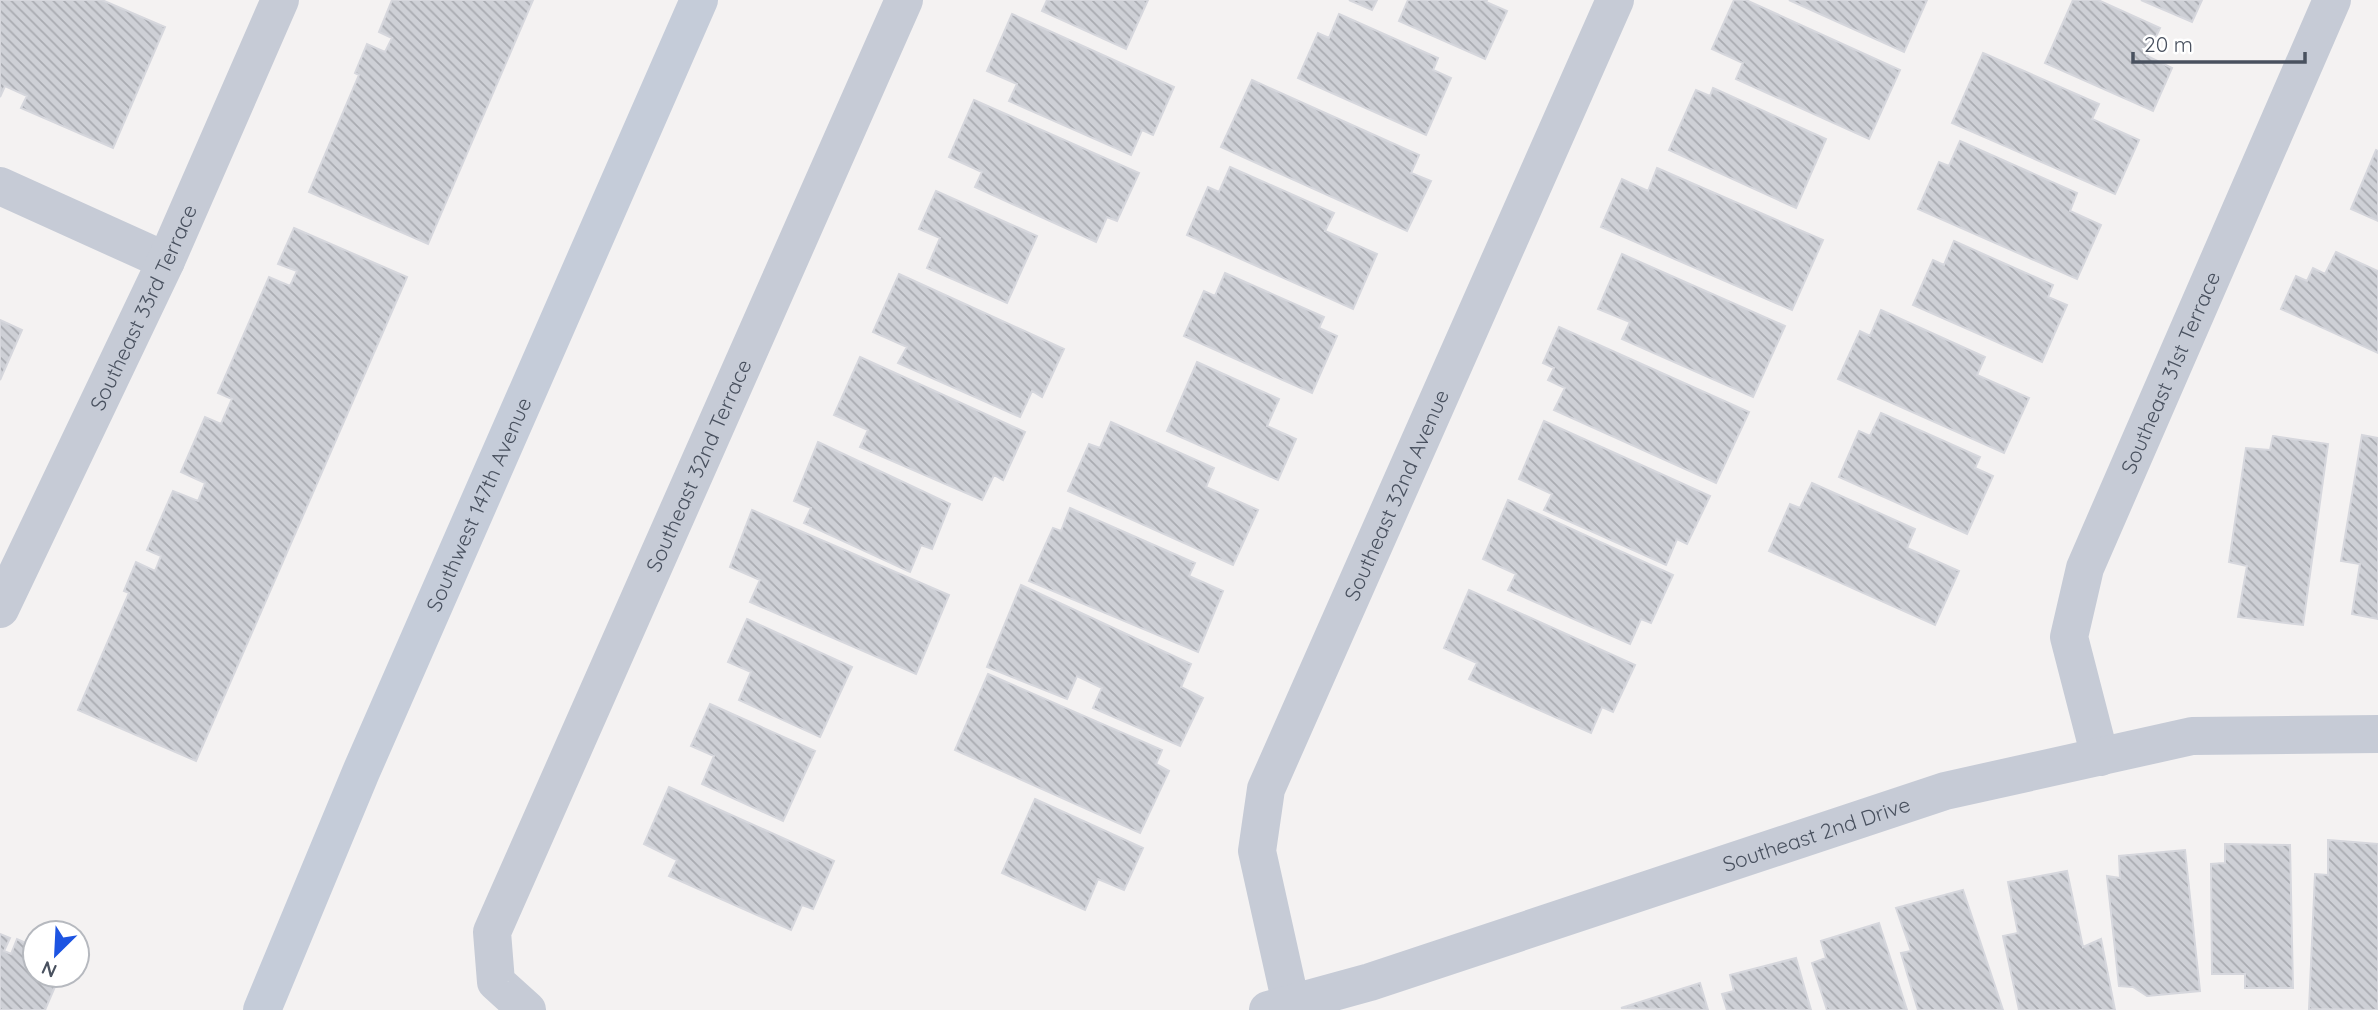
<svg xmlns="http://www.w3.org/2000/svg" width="2378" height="1010" viewBox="0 0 2378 1010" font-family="Quicksand,sans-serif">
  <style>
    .building { fill: url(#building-back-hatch); stroke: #d6d7dd; stroke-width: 2 }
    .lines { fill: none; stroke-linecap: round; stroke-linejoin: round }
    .street { stroke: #c6cbd6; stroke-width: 38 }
    .secondary { stroke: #c5ccd9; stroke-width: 38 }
    .labels { text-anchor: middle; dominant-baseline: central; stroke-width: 5; stroke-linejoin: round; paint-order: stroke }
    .street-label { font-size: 21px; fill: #49515f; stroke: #fff }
  </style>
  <defs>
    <pattern id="building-back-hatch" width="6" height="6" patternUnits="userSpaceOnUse" patternTransform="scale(1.75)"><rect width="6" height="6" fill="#ced0d6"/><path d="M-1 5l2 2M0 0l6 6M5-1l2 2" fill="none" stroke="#a9abb1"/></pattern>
  </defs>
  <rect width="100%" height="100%" fill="#f4f2f2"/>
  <path class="building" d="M 0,0 L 102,0 L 165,27 L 113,148 L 21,108 L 27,96 L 5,86 L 0,97 Z
    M 392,0 L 533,0 L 428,244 L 309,192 L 359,75 L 355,73 L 367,44 L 385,52 L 392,38 L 379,32 Z
    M 1047,0 L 1148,0 L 1126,49 L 1042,11 Z
    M 1349,0 L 1377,0 L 1372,10 Z
    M 1408,0 L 1487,0 L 1486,2 L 1507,11 L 1485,59 L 1399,21 Z
    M 1734,0 L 1746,0 L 1900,70 L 1869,139 L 1736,79 L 1743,63 L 1712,49 Z
    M 1789,0 L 1927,0 L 1904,52 Z
    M 2073,0 L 2098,0 L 2160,28 L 2147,56 L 2172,68 L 2153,111 L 2045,63 Z
    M 2141,0 L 2202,0 L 2192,22 Z
    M 1012,14 L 1174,87 L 1153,135 L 1142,130 L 1131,155 L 1009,101 L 1017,84 L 987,71 Z
    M 1339,14 L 1438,58 L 1433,70 L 1451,78 L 1426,135 L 1298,78 L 1318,33 L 1329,38 Z
    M 1983,53 L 2099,104 L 2092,119 L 2139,140 L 2115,194 L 1952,123 Z
    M 1252,80 L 1419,155 L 1411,173 L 1431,181 L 1407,231 L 1221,147 Z
    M 1713,88 L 1826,139 L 1796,208 L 1669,150 L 1696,90 L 1710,96 Z
    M 974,100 L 1139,173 L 1117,221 L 1107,217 L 1096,242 L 975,187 L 982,172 L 949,157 Z
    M 1960,141 L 2077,193 L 2070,211 L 2101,225 L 2077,279 L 1918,209 L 1939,162 L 1949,166 Z
    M 2376,150 L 2378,151 L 2378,221 L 2351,209 Z
    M 1230,167 L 1334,213 L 1325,231 L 1377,254 L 1353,309 L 1187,235 L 1208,187 L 1219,192 Z
    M 1657,168 L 1823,240 L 1792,310 L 1601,227 L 1622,179 L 1648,191 Z
    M 936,191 L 1037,236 L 1007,303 L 927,268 L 940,238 L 919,229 Z
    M 294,228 L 407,277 L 196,761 L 78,710 L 129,593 L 124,591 L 136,562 L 155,571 L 161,556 L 147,550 L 173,491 L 198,501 L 205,483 L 181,472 L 205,417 L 221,424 L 232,399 L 218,393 L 269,277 L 290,286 L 297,271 L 278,264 Z
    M 1954,241 L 2053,285 L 2048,297 L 2067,305 L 2042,362 L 1913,305 L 1933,260 L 1944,265 Z
    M 2336,252 L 2378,271 L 2378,353 L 2281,309 L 2296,276 L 2307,281 L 2313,268 L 2325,274 Z
    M 1622,254 L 1785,326 L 1753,397 L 1622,339 L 1630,322 L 1598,309 Z
    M 1225,273 L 1324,317 L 1319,328 L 1337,336 L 1312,393 L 1184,336 L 1204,291 L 1215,296 Z
    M 899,274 L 1064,349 L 1042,397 L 1032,391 L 1020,417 L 898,363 L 907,347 L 873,332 Z
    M 1881,310 L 1985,357 L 1977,375 L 2029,398 L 2004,453 L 1838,379 L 1860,331 L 1870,336 Z
    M 0,320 L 22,330 L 0,380 Z
    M 1559,327 L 1749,412 L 1716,483 L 1554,410 L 1565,388 L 1548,380 L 1554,368 L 1543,363 Z
    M 860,357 L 1025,432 L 1003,480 L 994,475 L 982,500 L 860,447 L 868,430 L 834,415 Z
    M 1197,362 L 1279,399 L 1267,426 L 1296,439 L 1278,480 L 1167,431 Z
    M 1881,413 L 1980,457 L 1975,468 L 1993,476 L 1967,534 L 1839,477 L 1859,431 L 1870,436 Z
    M 1544,421 L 1710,496 L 1687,544 L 1677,539 L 1666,565 L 1544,510 L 1552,494 L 1519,479 Z
    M 1111,422 L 1214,468 L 1206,487 L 1258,510 L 1233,565 L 1068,491 L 1089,444 L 1100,448 Z
    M 2362,435 L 2378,438 L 2378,619 L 2352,614 L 2360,564 L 2341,561 Z
    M 2273,436 L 2328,444 L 2303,625 L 2238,617 L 2247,566 L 2229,562 L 2246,448 L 2270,450 Z
    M 818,442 L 950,504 L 932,549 L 921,545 L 910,572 L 804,523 L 811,508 L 794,501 Z
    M 1812,483 L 1915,529 L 1907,548 L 1959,571 L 1935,625 L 1769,551 L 1790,504 L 1800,508 Z
    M 1508,500 L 1673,575 L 1651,623 L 1641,619 L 1630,644 L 1508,590 L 1516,574 L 1483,559 Z
    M 1070,508 L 1195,563 L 1189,576 L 1223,591 L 1198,652 L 1029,581 L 1053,528 L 1061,531 Z
    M 752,510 L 949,595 L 916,674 L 750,602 L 760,580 L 730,567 Z
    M 1021,585 L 1191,664 L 1181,687 L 1203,698 L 1180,746 L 1093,708 L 1102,688 L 1077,676 L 1067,699 L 987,667 Z
    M 1469,590 L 1635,665 L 1613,712 L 1602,707 L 1591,733 L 1469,679 L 1477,663 L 1444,648 Z
    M 747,619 L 852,667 L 820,737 L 739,700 L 751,672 L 728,662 Z
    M 988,674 L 1162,750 L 1156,764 L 1169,771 L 1140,833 L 955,750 Z
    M 710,704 L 815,751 L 783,821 L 702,784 L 714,756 L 691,746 Z
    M 669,787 L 834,861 L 813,909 L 802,905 L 791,930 L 669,876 L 677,860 L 644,844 Z
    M 1035,799 L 1143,848 L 1124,890 L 1098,879 L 1085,910 L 1002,873 Z
    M 2328,840 L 2378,844 L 2378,1010 L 2309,1009 L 2315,874 L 2328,875 Z
    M 2225,844 L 2290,845 L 2293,988 L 2245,988 L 2245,974 L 2212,974 L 2211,864 L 2225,863 Z
    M 2185,850 L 2200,991 L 2147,996 L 2133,987 L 2119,986 L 2107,876 L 2120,878 L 2119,856 Z
    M 2067,871 L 2083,947 L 2101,939 L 2115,1010 L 2019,1010 L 2003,936 L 2018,933 L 2008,882 Z
    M 1963,890 L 2003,1010 L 1918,1010 L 1901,953 L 1911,951 L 1896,908 Z
    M 1879,923 L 1907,1010 L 1827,1010 L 1812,963 L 1826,958 L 1821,941 Z
    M 0,934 L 10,938 L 4,951 L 11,954 L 17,939 L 35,947 L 35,975 L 60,975 L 45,1010 L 0,1010 Z
    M 1796,958 L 1811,1010 L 1727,1010 L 1722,994 L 1734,991 L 1730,975 Z
    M 1700,983 L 1708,1010 L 1621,1008 Z"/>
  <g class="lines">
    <g class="street">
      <path d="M 0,186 L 166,261"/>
      <path id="s1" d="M 0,609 L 166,261 L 280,0"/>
      <path id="s2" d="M 2100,757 L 2069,637 L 2085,568 L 2332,0"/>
      <path id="s3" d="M 1291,1004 L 1257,851 L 1266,789 L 1615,0"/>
      <path id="s4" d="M 527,1010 L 496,982 L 492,932 L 904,0"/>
      <path id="s5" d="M 1268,1010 L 1370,982 L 1945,791 L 2192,736 L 2378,734"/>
    </g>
    <path class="secondary" id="s6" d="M 262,1010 L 361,772 L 699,0"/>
  </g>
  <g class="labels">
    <g class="street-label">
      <text stroke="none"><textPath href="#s1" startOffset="334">Southeast 33rd Terrace</textPath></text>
      <text stroke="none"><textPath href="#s2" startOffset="408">Southeast 31st Terrace</textPath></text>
      <text stroke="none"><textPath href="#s4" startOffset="602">Southeast 32nd Terrace</textPath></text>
      <text stroke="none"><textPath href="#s3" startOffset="541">Southeast 32nd Avenue</textPath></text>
      <text stroke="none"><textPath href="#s6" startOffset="550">Southwest 147th Avenue</textPath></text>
      <text stroke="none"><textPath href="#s5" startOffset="576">Southeast 2nd Drive</textPath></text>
    </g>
  </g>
  <g transform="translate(56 954) rotate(204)"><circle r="33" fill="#ffffff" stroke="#b6b9bf" stroke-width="2"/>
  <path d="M0-5L12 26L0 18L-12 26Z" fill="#1d54e2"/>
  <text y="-10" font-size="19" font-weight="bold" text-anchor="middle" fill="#49515f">N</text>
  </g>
  <path d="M2133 52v10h172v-10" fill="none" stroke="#49515f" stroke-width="3.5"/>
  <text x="2144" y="52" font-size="21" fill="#49515f" stroke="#ffffff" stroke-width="5" paint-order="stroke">20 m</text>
</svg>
